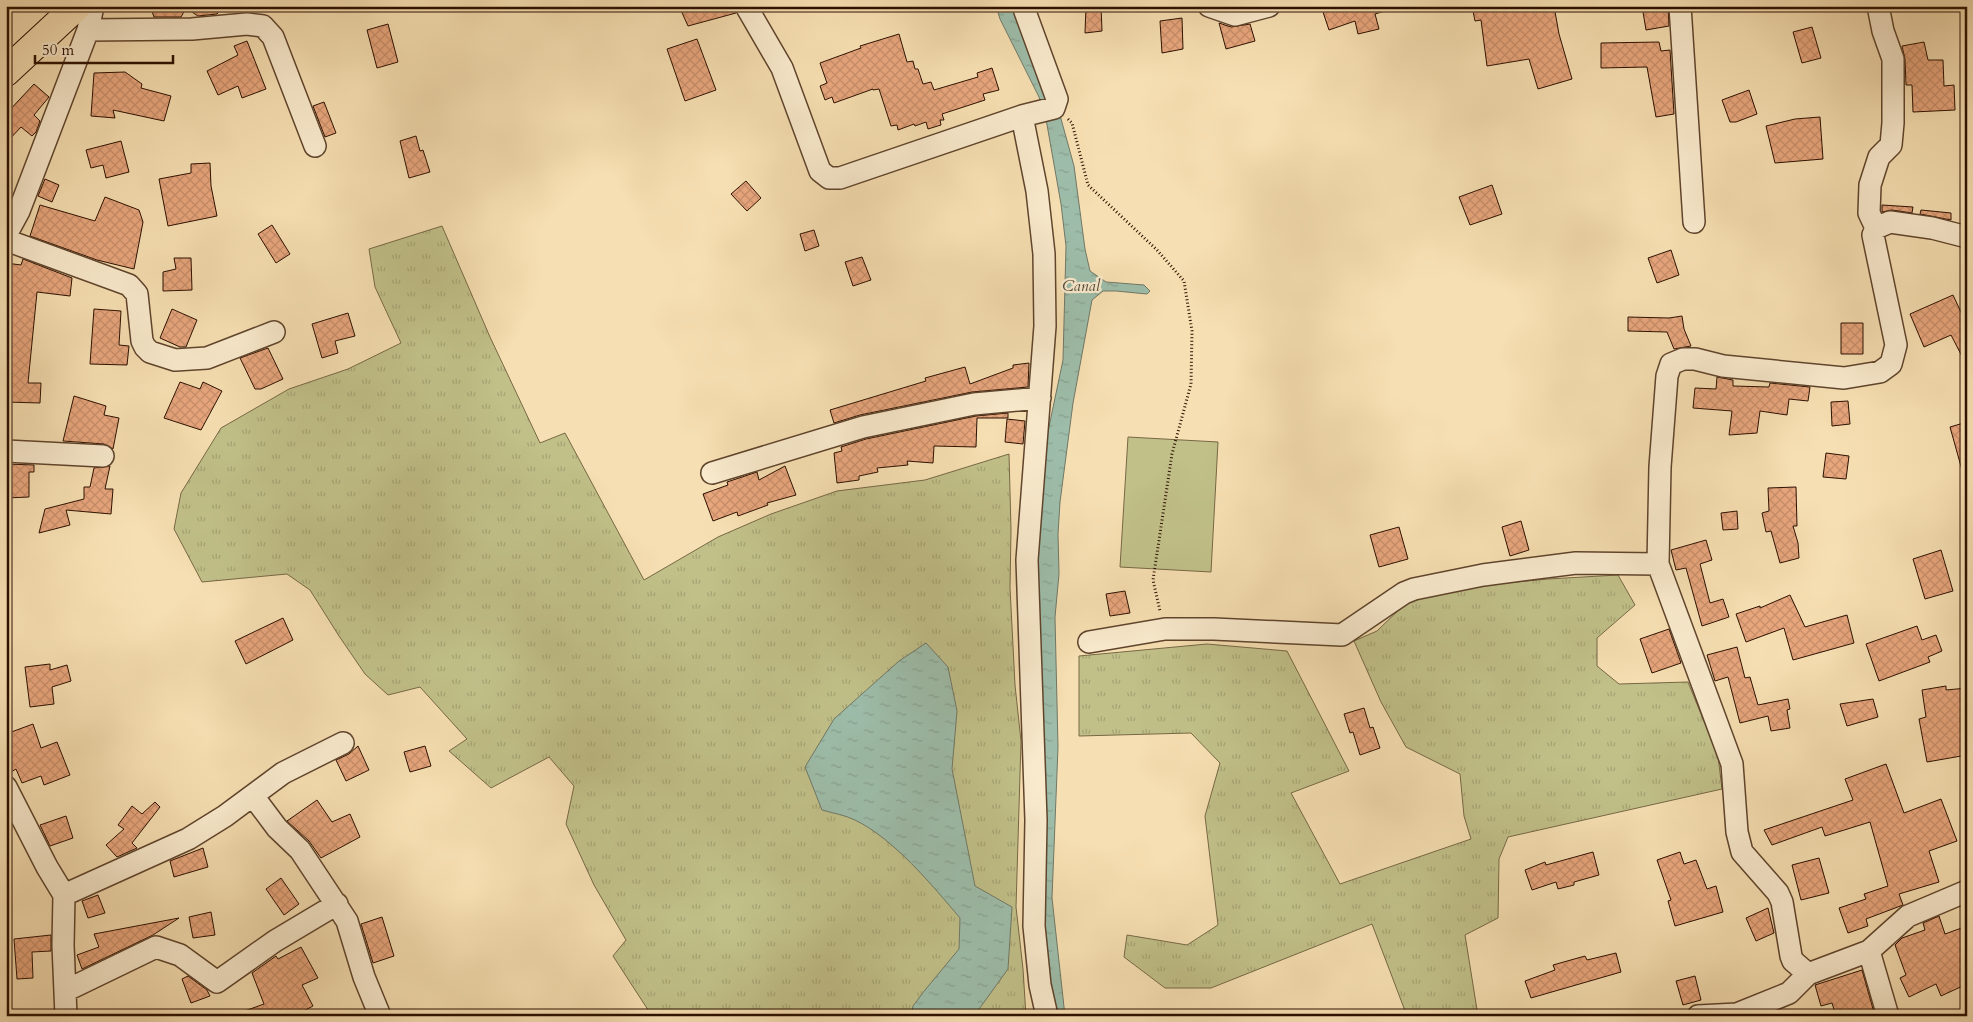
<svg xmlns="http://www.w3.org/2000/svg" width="1973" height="1022" viewBox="0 0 1973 1022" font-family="Cardo,serif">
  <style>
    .grass { fill: url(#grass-tufts); stroke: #776844 }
    .park { fill: #c1c089; stroke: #776844 }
    .water { fill: url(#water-ripples); stroke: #707866 }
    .building { fill: url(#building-cross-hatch); stroke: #2d1000 }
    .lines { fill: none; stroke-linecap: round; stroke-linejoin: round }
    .minor-casing { stroke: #5f442c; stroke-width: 24 }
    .major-casing { stroke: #2d1000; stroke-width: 30 }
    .path { stroke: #2d1000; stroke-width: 3; stroke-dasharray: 1 2.5; stroke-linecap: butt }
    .minor { stroke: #f9eacd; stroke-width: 21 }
    .major { stroke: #f6dfb2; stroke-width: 28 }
    .labels { text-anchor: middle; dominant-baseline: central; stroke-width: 4.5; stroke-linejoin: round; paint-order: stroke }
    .water-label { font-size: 16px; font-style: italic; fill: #544d3c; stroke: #f9eacd }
  </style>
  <defs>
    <pattern id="grass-tufts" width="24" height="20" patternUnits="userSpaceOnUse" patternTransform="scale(1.25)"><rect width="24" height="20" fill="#c1c089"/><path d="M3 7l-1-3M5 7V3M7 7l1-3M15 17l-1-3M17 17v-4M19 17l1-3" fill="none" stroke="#a6a474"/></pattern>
    <pattern id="water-ripples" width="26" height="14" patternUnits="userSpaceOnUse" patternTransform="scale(1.25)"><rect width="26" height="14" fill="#9dbdaa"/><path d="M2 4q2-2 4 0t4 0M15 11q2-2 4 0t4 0" fill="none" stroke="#88a190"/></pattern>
    <pattern id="building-cross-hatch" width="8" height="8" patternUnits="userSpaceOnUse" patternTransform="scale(1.25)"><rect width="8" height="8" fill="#e8a67d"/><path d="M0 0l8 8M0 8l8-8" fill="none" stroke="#c78e6a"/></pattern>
  </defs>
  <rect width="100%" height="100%" fill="#f6dfb2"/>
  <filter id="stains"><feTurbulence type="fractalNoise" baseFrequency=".004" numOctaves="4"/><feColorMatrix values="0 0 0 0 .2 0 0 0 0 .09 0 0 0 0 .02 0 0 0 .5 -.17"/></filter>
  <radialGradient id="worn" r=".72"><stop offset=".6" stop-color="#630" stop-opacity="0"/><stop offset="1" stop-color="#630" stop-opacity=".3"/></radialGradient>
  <path class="grass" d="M 442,226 L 490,337 L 540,443 L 565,433 L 644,580 L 718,537 L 771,514 L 837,491 L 925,480 L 1009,454 L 1011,530 L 1010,588 L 1015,685 L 1021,741 L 1016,907 L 1023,969 L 1026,1016 L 652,1016 L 613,956 L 626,940 L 594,885 L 566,824 L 574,786 L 549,757 L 491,788 L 449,751 L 467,739 L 420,687 L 388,695 L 365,674 L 339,636 L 310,590 L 287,574 L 202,582 L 174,529 L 181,493 L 221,428 L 289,389 L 348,369 L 401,343 L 375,287 L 369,249 Z
    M 1618,575 L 1635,605 L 1597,638 L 1597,666 L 1619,684 L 1688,682 L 1718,756 L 1722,789 L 1508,837 L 1499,859 L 1498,918 L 1465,935 L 1478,1016 L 1407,1016 L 1372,924 L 1211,988 L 1165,988 L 1124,957 L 1127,935 L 1187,945 L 1218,925 L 1205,816 L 1220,763 L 1191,733 L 1079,736 L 1079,656 L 1207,644 L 1287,651 L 1349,771 L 1291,793 L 1340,884 L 1471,839 L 1464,816 L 1460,774 L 1406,747 L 1381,702 L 1354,641 L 1377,631 L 1407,602 L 1462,587 L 1548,579 Z"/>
  <path class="park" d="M 1128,437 L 1218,442 L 1211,572 L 1120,567 Z"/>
  <path class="water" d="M 996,6 L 1021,6 L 1058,108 L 1074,166 L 1085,249 L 1090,271 L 1106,282 L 1144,285 L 1150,291 L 1147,294 L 1116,291 L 1103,291 L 1092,300 L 1073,403 L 1060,502 L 1058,534 L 1059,574 L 1055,617 L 1058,747 L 1052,898 L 1065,1016 L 1054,1016 L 1043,944 L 1034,588 L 1042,460 L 1063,360 L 1066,246 L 1061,204 L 1046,119 L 1039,97 L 1000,19 Z
    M 926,643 L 948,667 L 957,711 L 952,769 L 975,886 L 1012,907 L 1008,969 L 974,1016 L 911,1016 L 913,1006 L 925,990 L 959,949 L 960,918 C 932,885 894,839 855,820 C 845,815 832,813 822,810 L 805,767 L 834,719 L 899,661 Z"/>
  <path class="building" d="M 150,6 L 224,6 L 217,14 L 198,16 L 186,8 L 181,17 L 154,17 Z
    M 679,6 L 734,6 L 736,13 L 688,26 Z
    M 1086,6 L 1101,6 L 1102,31 L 1085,33 Z
    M 1321,6 L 1391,6 L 1391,9 L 1375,14 L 1379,29 L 1358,34 L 1355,21 L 1329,30 Z
    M 1472,6 L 1554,6 L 1559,34 L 1572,79 L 1538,89 L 1529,59 L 1487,66 L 1481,20 L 1475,21 Z
    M 1642,6 L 1668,6 L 1669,26 L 1646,30 Z
    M 1182,18 L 1183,49 L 1162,53 L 1160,21 Z
    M 1219,23 L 1231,27 L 1250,24 L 1255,41 L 1226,49 Z
    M 388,24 L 398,62 L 377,68 L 367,30 Z
    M 1812,27 L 1821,58 L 1802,63 L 1793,32 Z
    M 899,34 L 907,62 L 913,61 L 915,69 L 918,69 L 923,84 L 931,82 L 934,90 L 978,77 L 977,73 L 992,68 L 999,90 L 983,94 L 985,100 L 942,114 L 944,120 L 940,120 L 941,125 L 928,129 L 926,122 L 915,126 L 914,124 L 898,130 L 897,125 L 891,126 L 879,89 L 873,90 L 873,89 L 834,103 L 832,97 L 825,100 L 820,86 L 827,83 L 820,63 L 861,48 L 860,46 Z
    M 697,39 L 716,90 L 685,101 L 667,49 Z
    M 247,41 L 266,89 L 242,98 L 238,86 L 218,95 L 207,71 L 238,55 L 234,46 Z
    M 1659,42 L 1661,51 L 1670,50 L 1674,114 L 1656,117 L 1647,67 L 1601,68 L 1601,43 Z
    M 1924,42 L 1928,60 L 1943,60 L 1944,86 L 1954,85 L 1955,110 L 1913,112 L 1912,85 L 1906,85 L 1905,59 L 1902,46 Z
    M 125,72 L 142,84 L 141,88 L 171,96 L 164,121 L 113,110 L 115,118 L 91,116 L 94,73 Z
    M 34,84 L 49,97 L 34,115 L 40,121 L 36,132 L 32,136 L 21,127 L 6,143 L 6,114 Z
    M 1749,90 L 1757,114 L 1736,122 L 1730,122 L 1722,100 Z
    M 324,102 L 336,133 L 325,137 L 313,106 Z
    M 1820,117 L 1823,159 L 1775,163 L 1766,126 L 1795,119 Z
    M 416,136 L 420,151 L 423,150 L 430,172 L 409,178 L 400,141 Z
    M 121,141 L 129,172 L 106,178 L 103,165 L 91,168 L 86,150 Z
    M 210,163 L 211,186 L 217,216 L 168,226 L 159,179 L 191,173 L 191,164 Z
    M 45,179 L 59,185 L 52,202 L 38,196 Z
    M 746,181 L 761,198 L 747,211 L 731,194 Z
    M 1492,185 L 1502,214 L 1470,225 L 1459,197 Z
    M 105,197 L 139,210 L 143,222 L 134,269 L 97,260 L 30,236 L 40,205 L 95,221 Z
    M 1882,205 L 1913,207 L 1912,213 L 1892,210 L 1882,212 Z
    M 1921,210 L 1951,213 L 1951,220 L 1920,214 Z
    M 272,225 L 290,254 L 276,263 L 258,234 Z
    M 814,230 L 819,246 L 805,251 L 800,234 Z
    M 1671,250 L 1679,275 L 1657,283 L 1648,258 Z
    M 862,257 L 871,280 L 853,286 L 845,262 Z
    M 174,258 L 191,258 L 192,290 L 163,291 L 163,272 L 176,269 Z
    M 23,259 L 72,278 L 70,296 L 37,292 L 28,383 L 41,383 L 40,403 L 6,402 L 6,320 L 9,288 L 6,288 L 6,263 L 21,265 Z
    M 1953,295 L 1967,325 L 1967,366 L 1951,335 L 1924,347 L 1910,314 Z
    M 94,309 L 121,311 L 119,345 L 129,346 L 127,365 L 90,364 Z
    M 172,309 L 197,320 L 186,347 L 180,347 L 160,338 Z
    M 348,313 L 355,336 L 335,341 L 338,353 L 322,358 L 312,324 Z
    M 1682,316 L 1684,329 L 1691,346 L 1674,349 L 1667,332 L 1628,331 L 1628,317 L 1669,318 Z
    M 1841,323 L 1863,323 L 1863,354 L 1841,354 Z
    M 268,348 L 283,379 L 261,389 L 255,389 L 240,358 Z
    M 1029,363 L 1028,387 L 972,392 L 860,415 L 834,423 L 830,410 L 926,381 L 925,378 L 965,367 L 970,384 L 1013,368 L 1013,365 Z
    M 1717,377 L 1733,380 L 1733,386 L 1769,387 L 1770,383 L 1810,387 L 1808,401 L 1789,399 L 1787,415 L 1760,411 L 1757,433 L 1729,435 L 1732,411 L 1693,408 L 1695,388 L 1716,389 Z
    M 180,382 L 200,389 L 203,382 L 222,391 L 201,430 L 164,418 Z
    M 74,396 L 106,406 L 104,415 L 119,418 L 113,449 L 104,444 L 63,441 Z
    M 1848,401 L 1850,424 L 1832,426 L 1831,402 Z
    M 1008,413 L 1008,418 L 977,418 L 976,447 L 934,446 L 933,463 L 907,461 L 908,465 L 877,468 L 878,472 L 859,476 L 859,480 L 837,483 L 834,453 L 842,451 L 841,447 L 866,439 L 976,416 Z
    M 1007,419 L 1025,421 L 1023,444 L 1005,442 Z
    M 1967,422 L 1967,469 L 1962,470 L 1950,427 Z
    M 1826,453 L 1849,456 L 1846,479 L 1823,477 Z
    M 6,464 L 34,465 L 34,472 L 29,472 L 29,497 L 6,498 Z
    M 110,466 L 105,489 L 113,489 L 111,514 L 66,510 L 70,525 L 39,533 L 45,509 L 84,499 L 84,487 L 90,487 L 94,468 Z
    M 785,466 L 796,495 L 767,503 L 768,505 L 738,516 L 737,512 L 713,521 L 703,494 L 728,485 L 727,482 L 757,472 L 759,480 Z
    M 1796,487 L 1797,526 L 1793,526 L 1798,543 L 1799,558 L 1780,563 L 1771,531 L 1766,532 L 1762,513 L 1769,511 L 1768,488 Z
    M 1737,511 L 1738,529 L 1723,530 L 1721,513 Z
    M 1521,521 L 1529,550 L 1510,556 L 1502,527 Z
    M 1399,527 L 1408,559 L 1379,567 L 1370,535 Z
    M 1706,540 L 1712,560 L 1700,564 L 1710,603 L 1723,599 L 1729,617 L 1702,626 L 1686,568 L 1676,570 L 1671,550 Z
    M 1941,550 L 1953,591 L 1925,599 L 1913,559 Z
    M 1125,591 L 1130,613 L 1110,616 L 1106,594 Z
    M 1790,595 L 1805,627 L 1847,615 L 1854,643 L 1793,660 L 1784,628 L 1746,642 L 1736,614 L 1760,606 L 1760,608 Z
    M 283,618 L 293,640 L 246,664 L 235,641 Z
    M 1917,626 L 1922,640 L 1936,635 L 1942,651 L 1928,657 L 1930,662 L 1879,681 L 1866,644 Z
    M 1669,629 L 1681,663 L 1652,673 L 1640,639 Z
    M 1737,647 L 1745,678 L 1750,677 L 1758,705 L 1788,699 L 1790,709 L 1787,710 L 1790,728 L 1771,731 L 1768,716 L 1740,723 L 1728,677 L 1715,681 L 1707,655 Z
    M 50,664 L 50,670 L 67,665 L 71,681 L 52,687 L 54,704 L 30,707 L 25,667 Z
    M 1946,686 L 1946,690 L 1967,688 L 1967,755 L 1927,762 L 1919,719 L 1926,717 L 1922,690 Z
    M 1873,699 L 1878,717 L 1847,726 L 1840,704 Z
    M 1364,708 L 1370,728 L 1373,727 L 1380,748 L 1360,755 L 1353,732 L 1350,733 L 1344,714 Z
    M 33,724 L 41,748 L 57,742 L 70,775 L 44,785 L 41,776 L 22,783 L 16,769 L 6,775 L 6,734 Z
    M 358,746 L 369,770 L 346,781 L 336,760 L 349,754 Z
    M 425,746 L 431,766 L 410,772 L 404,752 Z
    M 1886,764 L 1904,813 L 1941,799 L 1957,841 L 1929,851 L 1939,882 L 1899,894 L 1903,905 L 1866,919 L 1868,926 L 1848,933 L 1839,908 L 1866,899 L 1864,894 L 1888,886 L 1870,822 L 1825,836 L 1822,827 L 1772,845 L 1764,830 L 1853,800 L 1845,779 Z
    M 317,800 L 332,822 L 350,814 L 360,837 L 321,858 L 309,841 L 287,821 Z
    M 155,802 L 160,807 L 132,843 L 137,848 L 117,857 L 106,845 L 124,829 L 118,825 L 132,806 L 142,814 Z
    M 66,816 L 73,838 L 50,846 L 40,825 Z
    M 203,848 L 208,867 L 174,877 L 170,861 Z
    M 1593,852 L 1599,875 L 1574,882 L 1574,885 L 1558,889 L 1556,882 L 1532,890 L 1525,870 L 1545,862 L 1546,865 Z
    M 1680,852 L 1684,864 L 1696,860 L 1707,889 L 1716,886 L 1723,912 L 1675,926 L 1668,901 L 1671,900 L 1657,860 Z
    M 1819,858 L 1829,893 L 1801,900 L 1792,865 Z
    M 281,878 L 299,904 L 284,915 L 266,889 Z
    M 98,895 L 105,913 L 88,918 L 82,901 Z
    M 1768,908 L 1774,933 L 1756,941 L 1746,918 Z
    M 211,912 L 215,935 L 193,938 L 189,917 Z
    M 1939,916 L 1945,934 L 1967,926 L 1967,984 L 1941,996 L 1936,984 L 1909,997 L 1900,978 L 1906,975 L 1895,945 L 1902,938 L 1925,930 L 1923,923 Z
    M 382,917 L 394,956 L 373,963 L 361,924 Z
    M 179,918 L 153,935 L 82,969 L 77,955 L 99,947 L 94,934 Z
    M 51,935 L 51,951 L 32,952 L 33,978 L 17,979 L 14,939 Z
    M 301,947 L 318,978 L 302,985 L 313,1006 L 294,1016 L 239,1016 L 239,1013 L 264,1004 L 252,973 L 276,956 L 278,959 Z
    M 1616,953 L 1621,972 L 1531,998 L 1525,981 L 1555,970 L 1553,965 L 1585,956 L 1587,960 Z
    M 1862,970 L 1875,1016 L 1836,1016 L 1832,1003 L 1821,1006 L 1815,985 Z
    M 188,976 L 207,990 L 210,996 L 191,1003 L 182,979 Z
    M 1695,976 L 1701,1000 L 1683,1005 L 1676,981 Z"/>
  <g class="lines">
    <defs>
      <path id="minor" d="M 746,6 L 782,68 L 820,171 L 829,178 L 840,178 L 1022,116 L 1054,108 L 1057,99 L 1023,6
        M 1209,6 L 1235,15 L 1269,6
        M 1680,6 L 1694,222
        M 88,30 L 192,29 L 247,24 L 263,26 L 273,37 L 315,146
        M 1022,116 L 1037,191 L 1044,254 L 1045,326 L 1027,560 L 1036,820 L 1034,926 L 1040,985 L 1047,1016
        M 1876,228 L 1869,213 L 1870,185 L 1879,157 L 1891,145 L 1893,123 L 1893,59 L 1883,31 L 1878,6
        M 6,235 L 19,211 L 88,30 L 93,6
        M 6,240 L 129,285 L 137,294 L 142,341 L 145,347 L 150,352 L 175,360 L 207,358 L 274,332
        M 6,451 L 103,456
        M 712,473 L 863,427 L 974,404 L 1040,398
        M 1089,642 L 1165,629 L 1214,629 L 1342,635 L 1404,593 L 1414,589 L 1483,575 L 1576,563 L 1658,564
        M 6,787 L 47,867 L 64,895 L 63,945 L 66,1016
        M 253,796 L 277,828 L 300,850 L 347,921 L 364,977 L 380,1016
        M 64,895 L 188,839 L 225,816 L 283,773 L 343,743
        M 1869,951 L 1888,1016
        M 1808,974 L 1793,961 L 1791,956 L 1782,902 L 1778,893 L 1742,852 L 1737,832 L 1732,764 L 1658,564 L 1660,467 L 1667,376 L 1671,364 L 1683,359 L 1695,359 L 1723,366 L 1844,378 L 1880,372 L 1891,364 L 1896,345 L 1873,235 L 1876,228 L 1890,222 L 1932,228 L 1967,237
        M 65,991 L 156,947 L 180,955 L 217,982 L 275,941 L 337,904
        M 1698,1016 L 1737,1014 L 1789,993 L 1808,974 L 1869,951 L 1908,916 L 1967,891"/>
      <path id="major" d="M 6,72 L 77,6"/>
    </defs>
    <use href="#minor" class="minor-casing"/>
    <use href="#major" class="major-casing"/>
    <path class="path" d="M 1068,119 L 1072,123 L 1088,185 L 1157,250 L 1184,281 L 1192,331 L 1191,384 L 1172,454 L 1153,580 L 1160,611"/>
    <use href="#minor" class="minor"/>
    <use href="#major" class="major"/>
  </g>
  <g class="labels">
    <g class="water-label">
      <text x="1081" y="286">Canal</text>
    </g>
  </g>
  <rect width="1973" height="1022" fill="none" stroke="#f6dfb2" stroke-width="25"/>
  <rect x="8" y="8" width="1958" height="1007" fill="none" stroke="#2d1000" stroke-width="2.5"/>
  <rect x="12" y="12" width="1948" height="997" fill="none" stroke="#2d1000"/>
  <path d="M35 55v8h138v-8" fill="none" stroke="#2d1000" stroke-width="2.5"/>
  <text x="42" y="55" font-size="15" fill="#2d1000" stroke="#f9eacd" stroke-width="4" paint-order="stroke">50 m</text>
  <rect width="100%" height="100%" filter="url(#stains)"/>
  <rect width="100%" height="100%" fill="url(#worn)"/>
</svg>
